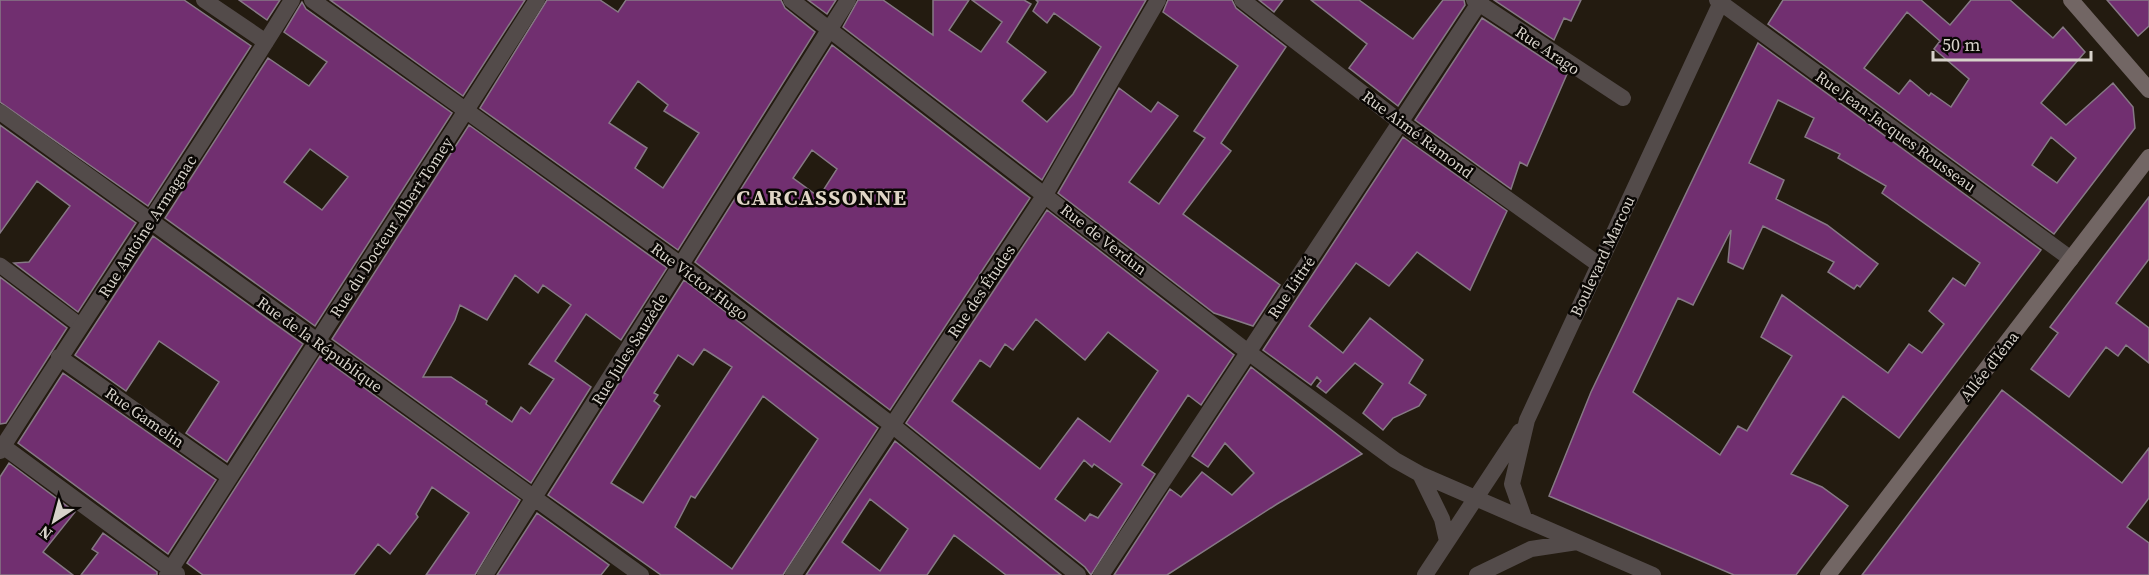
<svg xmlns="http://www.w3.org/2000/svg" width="2149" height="575" viewBox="0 0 2149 575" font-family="'Source Serif 4',serif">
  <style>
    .building { fill: #712f70; stroke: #867985; stroke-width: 1.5; fill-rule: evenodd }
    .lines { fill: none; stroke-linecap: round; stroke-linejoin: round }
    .pedestrian { stroke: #534b4a; stroke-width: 15 }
    .minor { stroke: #534b4a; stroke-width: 16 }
    .secondary { stroke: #726664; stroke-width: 16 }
    .labels { text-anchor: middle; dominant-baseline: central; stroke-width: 5; stroke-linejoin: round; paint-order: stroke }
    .street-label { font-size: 16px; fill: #d7d2ca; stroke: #0a0704 }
    .district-label { font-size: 22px; font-weight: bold; letter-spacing: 1.5px; fill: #e0d5c6; stroke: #0a0704 }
  </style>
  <rect width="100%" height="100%" fill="#231b10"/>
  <path class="building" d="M 0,0 L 184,0 L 251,46 L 148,206 L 0,102 Z
    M 239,0 L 280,0 L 267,20 Z
    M 330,0 L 525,0 L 463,96 Z
    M 547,0 L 600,0 L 618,12 L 626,0 L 781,0 L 785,8 L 815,32 L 678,250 L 480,108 ZM 638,81 L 668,105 L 664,111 L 699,133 L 663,188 L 635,168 L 647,148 L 609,123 Z
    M 808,0 L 836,0 L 827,14 Z
    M 858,0 L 883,0 L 933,35 L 933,0 L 969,0 L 949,30 L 981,52 L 1002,22 L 972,0 L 1024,0 L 1031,4 L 1007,42 L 1046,72 L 1022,101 L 1047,122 L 1073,94 L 1101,47 L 1054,13 L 1047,23 L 1033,11 L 1038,2 L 1036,0 L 1146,0 L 1042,180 L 843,27 Z
    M 1168,0 L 1232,0 L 1236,8 L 1286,47 L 1221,143 L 1231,151 L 1183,214 L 1280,285 L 1253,326 L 1214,313 L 1058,193 L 1119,88 L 1151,112 L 1158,102 L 1178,116 L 1129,182 L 1159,204 L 1205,138 L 1194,131 L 1238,66 L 1163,12 Z
    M 1259,0 L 1283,0 L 1274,12 Z
    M 1311,0 L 1359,0 L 1413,39 L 1443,0 L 1464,0 L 1465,5 L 1398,106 L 1349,68 L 1367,44 Z
    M 1494,0 L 1581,0 L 1571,21 L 1564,18 L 1554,40 Z
    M 1783,0 L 1921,0 L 1950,25 L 1971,0 L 2010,0 L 2053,38 L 2063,27 L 2085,52 L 2041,103 L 2066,125 L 2113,83 L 2133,107 L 2135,128 L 2054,234 L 1768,24 ZM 1907,12 L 1940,41 L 1934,49 L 1969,79 L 1951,107 L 1931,93 L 1929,96 L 1910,80 L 1899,94 L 1864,68 ZM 2051,137 L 2076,158 L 2057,183 L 2032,165 Z
    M 2107,0 L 2149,0 L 2149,26 L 2138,36 Z
    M 302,2 L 306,9 L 452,113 L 315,326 L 165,218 L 268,58 L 309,86 L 327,62 L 284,32 ZM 310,149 L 348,177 L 322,210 L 284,182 Z
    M 1482,18 L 1567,74 L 1527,166 L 1520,162 L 1511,189 L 1415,120 Z
    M 1758,43 L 2041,250 L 1899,438 L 1843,396 L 1791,474 L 1822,487 L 1848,506 L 1796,575 L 1734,575 L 1549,496 L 1591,392 ZM 1778,100 L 1814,118 L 1805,137 L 1840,154 L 1838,158 L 1886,186 L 1882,193 L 1980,263 L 1965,286 L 1953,278 L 1929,311 L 1944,324 L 1922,353 L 1909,344 L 1888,373 L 1782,295 L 1761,337 L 1792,356 L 1747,431 L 1738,426 L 1720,455 L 1633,392 L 1678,298 L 1693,305 L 1731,230 L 1728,262 L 1743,269 L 1763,226 L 1834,262 L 1828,272 L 1854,289 L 1857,285 L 1860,287 L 1878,264 L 1827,225 L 1776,199 L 1784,180 L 1749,163 Z
    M 832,45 L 1030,198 L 890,410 L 695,262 ZM 812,150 L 837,169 L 819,197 L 793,178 Z
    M 0,125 L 136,223 L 78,312 L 14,263 L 29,262 L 70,206 L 37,181 L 0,233 Z
    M 469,125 L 667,268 L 621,340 L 586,314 L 555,361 L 591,387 L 531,483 L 332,339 ZM 515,275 L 538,293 L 543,285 L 571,305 L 529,364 L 554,379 L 530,414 L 521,407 L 512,422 L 486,404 L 487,401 L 451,377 L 423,377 L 455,320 L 460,305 L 487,320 Z
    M 1403,137 L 1507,211 L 1470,290 L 1417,252 L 1389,286 L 1356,263 L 1309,326 L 1343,353 L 1370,318 L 1423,360 L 1409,383 L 1426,395 L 1419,406 L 1393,418 L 1383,430 L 1363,413 L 1383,384 L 1355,363 L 1326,393 L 1317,386 L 1321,381 L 1317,377 L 1311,385 L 1263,350 Z
    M 2149,197 L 2149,259 L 2116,303 L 2149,328 L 2149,363 L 2126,345 L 2118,356 L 2106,347 L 2069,397 L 2031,369 L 2058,333 L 2050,327 Z
    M 1047,210 L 1234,355 L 1201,405 L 1188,395 L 1142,465 L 1155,474 L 1091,575 L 1085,567 L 906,423 ZM 1036,319 L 1085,360 L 1108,332 L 1158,371 L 1110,442 L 1078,418 L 1040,469 L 952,401 L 980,360 L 990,367 L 1005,344 L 1013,350 ZM 1084,460 L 1092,467 L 1094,464 L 1122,484 L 1098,518 L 1090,514 L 1085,521 L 1055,499 Z
    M 153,236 L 303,344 L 227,462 L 186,433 L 219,382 L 159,341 L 126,391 L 75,355 Z
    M 0,277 L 67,328 L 6,423 L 0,424 Z
    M 684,280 L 878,428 L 783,575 L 661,575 L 548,495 ZM 704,349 L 732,367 L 643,503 L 611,483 L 660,406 L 654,401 L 658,395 L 654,393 L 678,355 L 693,365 ZM 763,396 L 818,439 L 732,569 L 675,527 L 691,496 L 695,498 Z
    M 320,356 L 520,500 L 475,575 L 426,575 L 469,513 L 432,487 L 416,514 L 418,517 L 390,554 L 378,544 L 354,575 L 203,575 L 187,563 Z
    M 1251,367 L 1362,454 L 1277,504 L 1167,575 L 1114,575 L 1170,489 L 1181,497 L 1202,472 L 1232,495 L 1254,473 L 1225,443 L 1208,467 L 1192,456 Z
    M 63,373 L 216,480 L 168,554 L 18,443 Z
    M 2002,390 L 2122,483 L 2149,448 L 2149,498 L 2127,527 L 2149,543 L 2149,575 L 1862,575 Z
    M 895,441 L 1061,575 L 1006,575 L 954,535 L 927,575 L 806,575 ZM 870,499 L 908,529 L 880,571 L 842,542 Z
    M 9,463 L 75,512 L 43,552 L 73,575 L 0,575 L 0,477 Z
    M 537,513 L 609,565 L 601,575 L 497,575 Z
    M 103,533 L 157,572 L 157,575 L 81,575 L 98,553 L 92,549 Z"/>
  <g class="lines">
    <path class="pedestrian" d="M 0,265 L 81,326"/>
    <path class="minor" d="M 204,0 L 266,42
      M 312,0 L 681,265 L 892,425 L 1078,575
      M 791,0 L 1248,352 L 1395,460 L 1420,474 L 1653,575
      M 1242,0 L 1400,122 L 1598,264
      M 1474,0 L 1623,98
      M 1717,0 L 2071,259
      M 0,112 L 641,575
      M 59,357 L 230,477
      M 0,444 L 177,574
      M 0,451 C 96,300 198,153 292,0
      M 1420,474 L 1442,519 L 1447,541
      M 1524,518 L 1512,484 L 1527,420 L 1722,0
      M 167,575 L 537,0
      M 485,575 L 848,0
      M 793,575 L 1046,193 L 1158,0
      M 1101,575 L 1481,0
      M 1425,575 L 1520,431
      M 1477,575 L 1531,549 L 1577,542"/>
    <path class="secondary" d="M 2071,0 L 2149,90
      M 1828,575 L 2149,157"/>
  </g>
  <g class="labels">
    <g class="street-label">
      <text transform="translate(1548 50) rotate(34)">Rue Arago</text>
      <text transform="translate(1896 131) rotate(36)">Rue Jean-Jacques Rousseau</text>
      <text transform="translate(1418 134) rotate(37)">Rue Aimé Ramond</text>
      <text transform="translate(147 226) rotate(-57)">Rue Antoine Armagnac</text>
      <text transform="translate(391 227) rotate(-57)">Rue du Docteur Albert Tomey</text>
      <text transform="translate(1104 239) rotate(38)">Rue de Verdun</text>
      <text transform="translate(1602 256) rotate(-65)">Boulevard Marcou</text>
      <text transform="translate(700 281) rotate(37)">Rue Victor Hugo</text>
      <text transform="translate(1291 287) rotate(-56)">Rue Littré</text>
      <text transform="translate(981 291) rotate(-56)">Rue des Études</text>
      <text transform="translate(320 344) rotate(36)">Rue de la République</text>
      <text transform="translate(629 349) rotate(-58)">Rue Jules Sauzède</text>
      <text transform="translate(1989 366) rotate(-52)">Allée d'Iéna</text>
      <text transform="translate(145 417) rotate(35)">Rue Gamelin</text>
    </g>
    <g class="district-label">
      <text x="822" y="197">CARCASSONNE</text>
    </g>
  </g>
  <g transform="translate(54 521) rotate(216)" stroke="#0a0704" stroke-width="4.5" paint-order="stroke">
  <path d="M0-4.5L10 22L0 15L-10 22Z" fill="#d7d2ca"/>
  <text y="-9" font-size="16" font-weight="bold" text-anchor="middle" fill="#d7d2ca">N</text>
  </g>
  <path d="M1933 51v9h158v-9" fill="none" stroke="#d7d2ca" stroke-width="3"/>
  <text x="1942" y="51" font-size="18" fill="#d7d2ca" stroke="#0a0704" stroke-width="4.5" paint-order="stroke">50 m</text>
</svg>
